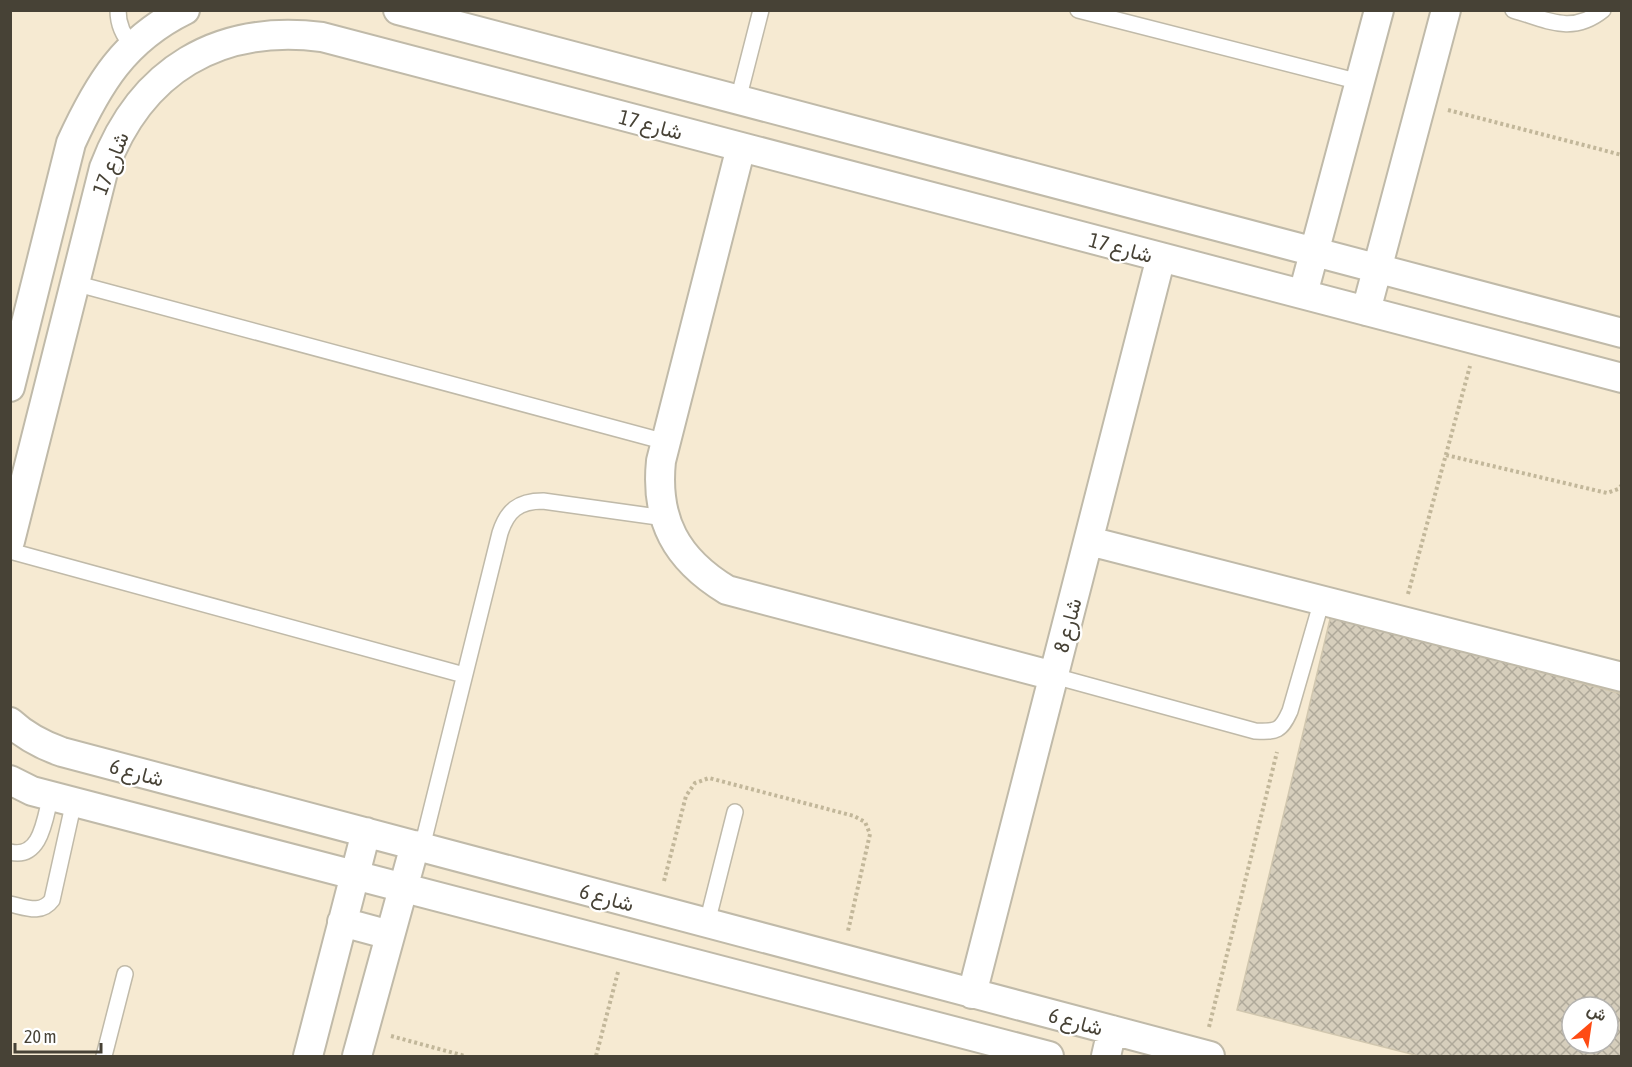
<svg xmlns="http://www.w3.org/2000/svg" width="1632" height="1067" viewBox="0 0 1632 1067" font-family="'Asap Condensed',Vazirmatn,sans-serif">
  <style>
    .commercial { fill: #f6ead2; fill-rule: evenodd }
    .building { fill: url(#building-cross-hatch); stroke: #d1c7af; stroke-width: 1.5; fill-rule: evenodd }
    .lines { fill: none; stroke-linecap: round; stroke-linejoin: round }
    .service-casing { stroke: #c0baa9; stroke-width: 18 }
    .minor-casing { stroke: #c0baa9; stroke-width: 32 }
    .path { stroke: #c2b79a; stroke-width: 4; stroke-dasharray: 3 3; stroke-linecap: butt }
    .service { stroke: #fff; stroke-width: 15 }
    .minor { stroke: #fff; stroke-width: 28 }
    .labels { text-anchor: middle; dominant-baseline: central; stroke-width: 4.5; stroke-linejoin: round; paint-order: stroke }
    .street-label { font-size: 21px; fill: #474236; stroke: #fff }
  </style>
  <defs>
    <pattern id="building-cross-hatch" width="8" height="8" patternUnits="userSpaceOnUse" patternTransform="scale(1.5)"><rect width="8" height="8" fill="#d6cebc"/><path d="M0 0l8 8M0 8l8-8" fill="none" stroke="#afa99a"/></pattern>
  </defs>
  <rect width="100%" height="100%" fill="#f4f1e7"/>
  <path class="commercial" d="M 10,11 L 1621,11 L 1621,1056 L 11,1056 ZM 1572,1007 L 1608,1007 L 1608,1043 L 1572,1043 Z"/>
  <path class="building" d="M 1331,615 L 1622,694 L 1622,1056 L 1419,1056 L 1237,1010 ZM 1572,1007 L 1608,1007 L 1608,1043 L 1572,1043 Z"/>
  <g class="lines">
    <defs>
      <path id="service" d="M 118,10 C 118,25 123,36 133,46
        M 1078,10 L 1360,82
        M 1513,10 C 1547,20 1572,35 1603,10
        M 738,100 L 761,10
        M 74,283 L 666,442
        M 10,551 L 464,675
        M 1054,676 L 1255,731 C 1277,732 1281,731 1290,711 L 1322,600
        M 422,847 L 500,533 C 507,511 518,501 543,501 L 665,518
        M 10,852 C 42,860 45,816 51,795
        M 10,904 C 25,907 41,915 52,900 L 74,801
        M 707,923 L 735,812
        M 104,1056 L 125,974"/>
      <path id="minor" d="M 398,10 L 1622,333
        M 741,147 L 661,461 C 655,520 676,559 727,590 L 1054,676
        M 1303,294 L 1379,10
        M 1366,311 L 1446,10
        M 10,387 L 71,143 C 98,84 124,40 185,10
        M 10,541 L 104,168 C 141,70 218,24 322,37 L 1622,378
        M 1089,541 L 1622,677
        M 10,722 C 26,737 42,745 62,752 L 1210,1056
        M 10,780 L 32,791 L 1049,1056
        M 342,922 L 390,935
        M 972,994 L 1161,257
        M 308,1056 L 366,832
        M 357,1056 L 415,845
        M 1106,1056 L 1112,1030"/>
    </defs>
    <use href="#service" class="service-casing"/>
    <use href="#minor" class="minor-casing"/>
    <path class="path" d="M 1448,110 L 1622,155
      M 1446,455 L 1607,493 L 1618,489 L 1622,485
      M 1408,594 L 1470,366
      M 664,881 L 686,796 L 695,783 L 709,778 L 854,816 L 865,822 L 870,834 L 848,931
      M 1209,1027 L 1277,752
      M 391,1036 L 465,1056
      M 596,1056 L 618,972"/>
    <use href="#service" class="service"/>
    <use href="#minor" class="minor"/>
  </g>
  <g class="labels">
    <g class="street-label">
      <text transform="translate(651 124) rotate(15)">شارع 17</text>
      <text transform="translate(110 163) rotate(-69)">شارع 17</text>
      <text transform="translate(1121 247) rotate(15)">شارع 17</text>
      <text transform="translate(1067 625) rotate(-75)">شارع 8</text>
      <text transform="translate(137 772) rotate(15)">شارع 6</text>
      <text transform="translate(607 897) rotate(15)">شارع 6</text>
      <text transform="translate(1076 1021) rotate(15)">شارع 6</text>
    </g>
  </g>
  <rect width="1632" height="1067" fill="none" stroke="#474236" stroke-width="24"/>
  <g transform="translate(1590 1025) rotate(29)"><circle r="28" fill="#ffffff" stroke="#b5b3af" stroke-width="1.5"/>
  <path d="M0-4.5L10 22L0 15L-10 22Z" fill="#fe4b14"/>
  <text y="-9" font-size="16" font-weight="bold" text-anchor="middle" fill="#474236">ش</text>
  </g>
  <path d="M15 1043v9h86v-9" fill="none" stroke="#474236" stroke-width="3"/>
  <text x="24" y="1043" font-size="18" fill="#474236" stroke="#ffffff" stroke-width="4.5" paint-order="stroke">20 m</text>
</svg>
